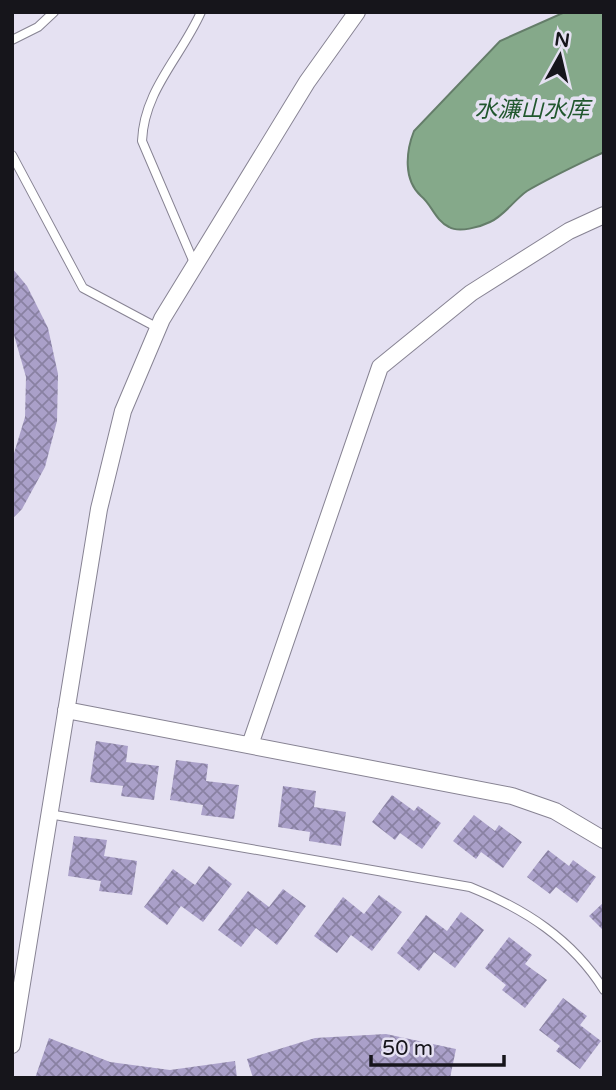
<svg xmlns="http://www.w3.org/2000/svg" width="616" height="1090" viewBox="0 0 616 1090" font-family="'Varela Round','Noto Sans SC',sans-serif">
  <style>
    .water { fill: #85a98a; stroke: #647d69; stroke-width: 2 }
    .building { fill: url(#building-cross-hatch) }
    .lines { fill: none; stroke-linecap: round; stroke-linejoin: round }
    .lane-casing { stroke: #878393; stroke-width: 10 }
    .street-casing { stroke: #878393; stroke-width: 18 }
    .lane { stroke: #fff; stroke-width: 8 }
    .street { stroke: #fff; stroke-width: 16 }
    .labels { text-anchor: middle; dominant-baseline: central; stroke-width: 7; stroke-linejoin: round; paint-order: stroke }
    .water-label { font-size: 23px; font-style: italic; fill: #21572e; stroke: #e5e1f2 }
  </style>
  <defs>
    <pattern id="building-cross-hatch" width="8" height="8" patternUnits="userSpaceOnUse" patternTransform="scale(1.75)"><rect width="8" height="8" fill="#aaa0c9"/><path d="M0 0l8 8M0 8l8-8" fill="none" stroke="#8981a2"/></pattern>
  </defs>
  <rect width="100%" height="100%" fill="#e5e1f2"/>
  <path class="water" d="M 565,12 L 604,12 L 604,152 C 579,164 551,177 527,191 C 514,200 504,216 490,222 C 480,227 459,233 449,227 C 435,220 432,205 421,196 C 403,180 406,151 414,131 L 500,41 Z"/>
  <path class="building" d="M 12,268 L 27,286 L 48,328 L 58,374 L 57,421 L 45,467 L 22,509 L 12,519 L 12,460 L 25,417 L 26,377 L 12,328 Z
    M 96,741 L 128,746 L 126,762 L 159,766 L 154,800 L 121,796 L 123,786 L 90,782 Z
    M 176,760 L 208,764 L 206,781 L 239,785 L 234,819 L 201,815 L 203,805 L 170,800 Z
    M 283,786 L 316,791 L 314,807 L 346,812 L 341,846 L 309,841 L 310,832 L 278,827 Z
    M 392,795 L 414,811 L 418,806 L 441,823 L 422,849 L 400,833 L 395,840 L 372,822 Z
    M 474,815 L 495,831 L 499,825 L 522,842 L 503,868 L 481,852 L 476,859 L 453,841 Z
    M 74,836 L 107,840 L 104,856 L 137,861 L 132,895 L 99,891 L 101,881 L 68,876 Z
    M 548,850 L 569,866 L 573,860 L 596,877 L 577,903 L 556,887 L 550,894 L 527,877 Z
    M 209,866 L 232,884 L 203,922 L 181,906 L 167,925 L 144,907 L 173,869 L 195,885 Z
    M 283,889 L 306,906 L 277,945 L 256,928 L 241,947 L 218,930 L 248,891 L 269,907 Z
    M 379,895 L 402,912 L 372,951 L 351,935 L 337,953 L 314,936 L 343,897 L 364,914 Z
    M 604,902 L 604,931 L 589,916 Z
    M 461,912 L 484,930 L 455,968 L 434,952 L 419,971 L 397,953 L 426,915 L 447,931 Z
    M 509,937 L 532,955 L 525,964 L 547,980 L 525,1008 L 502,990 L 506,985 L 485,968 Z
    M 563,998 L 587,1016 L 580,1025 L 601,1041 L 580,1069 L 556,1051 L 560,1046 L 539,1030 Z
    M 386,1034 L 456,1049 L 450,1078 L 253,1078 L 247,1059 L 315,1038 Z
    M 49,1038 L 110,1062 L 170,1070 L 235,1061 L 237,1078 L 35,1078 Z"/>
  <g class="lines">
    <defs>
      <path id="lane" d="M 12,40 L 38,27 L 54,12
        M 12,155 L 83,288 L 158,328
        M 195,265 L 142,141 C 144,90 181,57 201,12
        M 49,814 L 470,887 C 525,909 572,939 604,990"/>
      <path id="street" d="M 66,710 L 512,796 L 555,811 L 604,840
        M 250,745 L 380,367 L 471,293 L 569,231 L 604,215
        M 12,1045 L 99,509 L 123,411 L 162,319 L 307,82 L 357,12"/>
    </defs>
    <use href="#lane" class="lane-casing"/>
    <use href="#street" class="street-casing"/>
    <use href="#lane" class="lane"/>
    <use href="#street" class="street"/>
  </g>
  <g class="labels">
    <g class="water-label">
      <text x="532" y="110">水濂山水库</text>
    </g>
  </g>
  <rect width="616" height="1090" fill="none" stroke="#16151b" stroke-width="28"/>
  <g transform="translate(560 56) rotate(8)" stroke="#e5e1f2" stroke-width="5" paint-order="stroke">
  <path d="M0-5L12 26L0 18L-12 26Z" fill="#16151b"/>
  <text y="-10" font-size="19" font-weight="bold" text-anchor="middle" fill="#16151b">N</text>
  </g>
  <path d="M371 1055v10h133v-10" fill="none" stroke="#16151b" stroke-width="3.5"/>
  <text x="382" y="1055" font-size="21" fill="#16151b" stroke="#e5e1f2" stroke-width="5" paint-order="stroke">50 m</text>
</svg>
